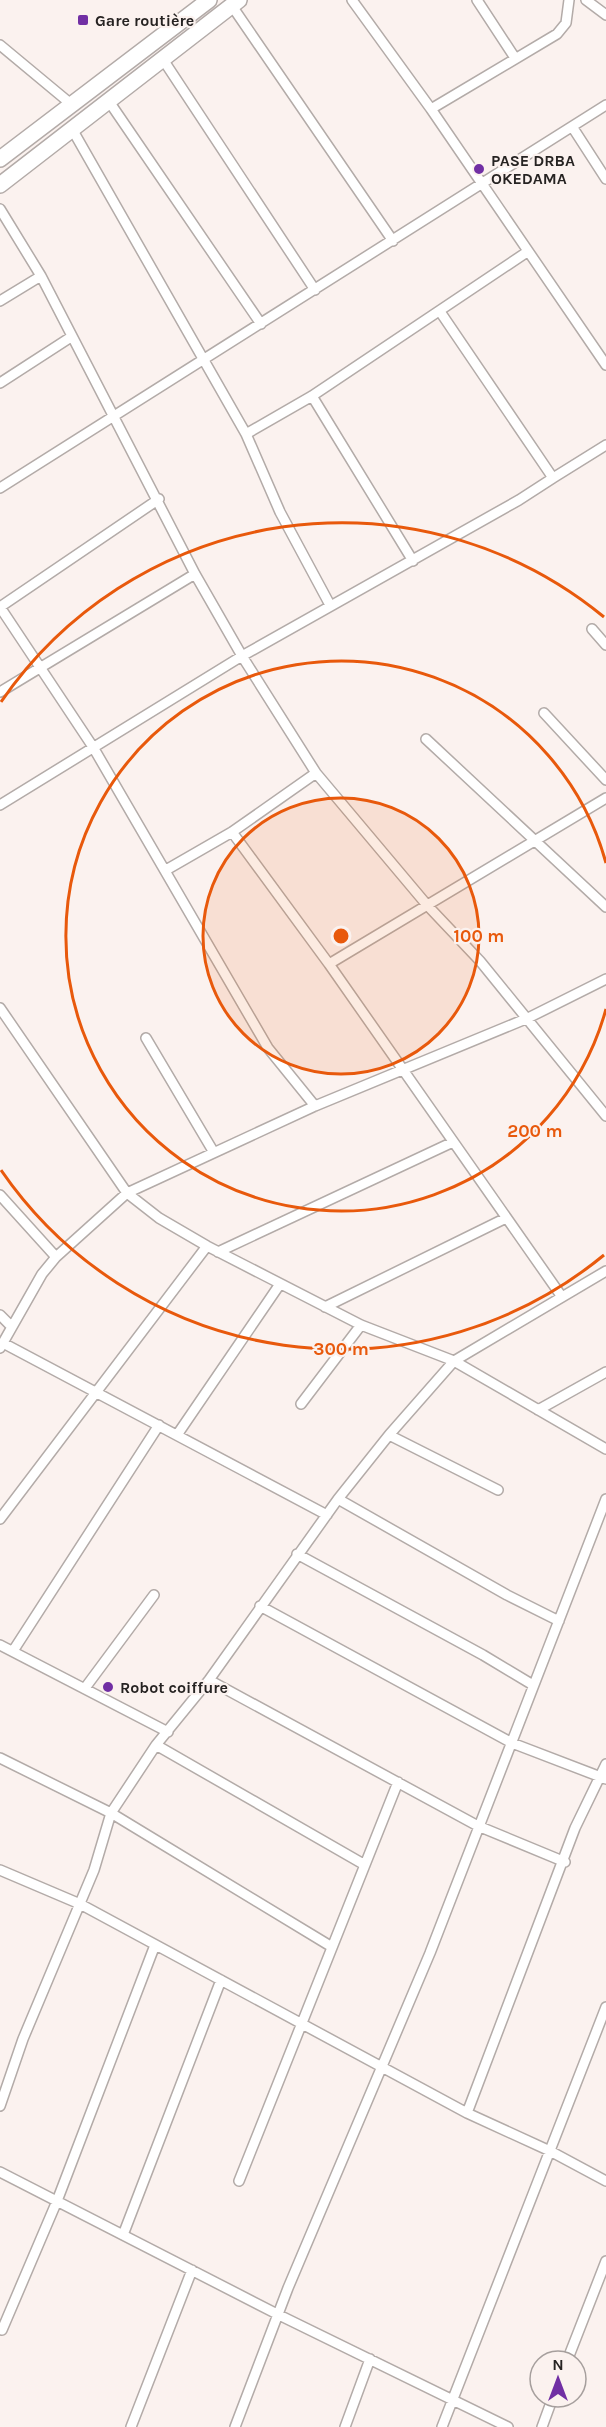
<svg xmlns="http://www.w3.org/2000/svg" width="606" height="2427" viewBox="0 0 606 2427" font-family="Karla,sans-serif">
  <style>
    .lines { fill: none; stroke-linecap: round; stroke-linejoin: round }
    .street-casing { stroke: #b3aba8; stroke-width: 12 }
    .primary-casing { stroke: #b3aba8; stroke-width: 18 }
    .street { stroke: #fff; stroke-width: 9 }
    .primary { stroke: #fff; stroke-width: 15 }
    .ring { fill: none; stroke: #e8590c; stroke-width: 3 }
    .poi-dot { fill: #712fa4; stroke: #fbf2ef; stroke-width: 2 }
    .labels { text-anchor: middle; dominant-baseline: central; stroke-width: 4.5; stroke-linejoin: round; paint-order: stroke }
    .poi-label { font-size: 16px; font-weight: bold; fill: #262322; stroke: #fbf2ef; text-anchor: start }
    .centre { fill: #e8590c; stroke: #fbf2ef; stroke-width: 3 }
    .ring-label { font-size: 18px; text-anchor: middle; font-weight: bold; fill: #e8590c; stroke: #fbf2ef; stroke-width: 4.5; stroke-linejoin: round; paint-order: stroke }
  </style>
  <rect width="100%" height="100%" fill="#fbf2ef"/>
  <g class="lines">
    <defs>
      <path id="street" d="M 352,0 L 431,109 L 606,365
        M 477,0 L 515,58
        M 586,0 L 606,15
        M 232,6 L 393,241
        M 0,45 L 71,104
        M 162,58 L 315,290
        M 108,100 L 261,324
        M 431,109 L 557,34 L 566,23 L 569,0
        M 573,128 L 606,179
        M 72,129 L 246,434 L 280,512 L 330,605
        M 0,209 L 41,276 L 195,574 L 242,656 L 316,773 L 427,905 L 480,961 L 606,1116
        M 0,301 L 41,276
        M 0,383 L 71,337
        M 312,396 L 413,561
        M 246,434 L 312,396 L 527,252
        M 553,478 L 606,445
        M 0,488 L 606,105
        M 0,607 L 93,747 L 268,1048 L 315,1106
        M 0,607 L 159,499
        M 592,629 L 606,645
        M 0,692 L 195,574
        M 544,713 L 606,780
        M 426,739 L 606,907
        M 0,805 L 242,656 L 519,500 L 553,478 L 441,313
        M 232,832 L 329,964 L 562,1297
        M 166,870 L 232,832 L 316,773
        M 329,964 L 606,798
        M 0,1008 L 127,1193 L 159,1218 L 207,1246 L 361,1325 L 454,1361 L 606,1449
        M 146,1038 L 213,1151
        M 0,1195 L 56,1257
        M 218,1252 L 453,1142
        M 325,1307 L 506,1218
        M 0,1315 L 11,1326
        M 3,1343 L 327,1515
        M 0,1348 L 42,1274 L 56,1257 L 127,1193 L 315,1106 L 528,1018 L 606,979
        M 301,1404 L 361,1325
        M 538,1410 L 606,1372
        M 177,1435 L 280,1284
        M 389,1435 L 498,1490
        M 338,1499 L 507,1595 L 559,1621
        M 0,1519 L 207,1246
        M 297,1554 L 483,1655 L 533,1685
        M 260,1606 L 512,1743 L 606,1779
        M 0,1645 L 168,1732
        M 13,1651 L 159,1425
        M 209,1680 L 478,1826 L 565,1862
        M 85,1688 L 154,1595
        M 156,1745 L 365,1865
        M 0,1758 L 111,1813 L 332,1947
        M 0,1870 L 80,1904 L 467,2113 L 550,2151 L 606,2181
        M 0,2106 L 23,2039 L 94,1870 L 111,1813 L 156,1745 L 209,1680 L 338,1499 L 389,1435 L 454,1361 L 606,1271
        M 467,2113 L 575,1828 L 606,1764
        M 0,2172 L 279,2315 L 508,2427
        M 239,2181 L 398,1782
        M 123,2235 L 221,1980
        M 2,2330 L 57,2201 L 155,1945
        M 567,2361 L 606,2261
        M 131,2427 L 192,2270
        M 235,2427 L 288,2288 L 430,1953 L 606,1499
        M 345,2427 L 370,2359
        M 442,2427 L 606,2007
        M 542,2427 L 553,2397"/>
      <path id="primary" d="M 0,159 L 209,0
        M 0,185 L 239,0"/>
    </defs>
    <use href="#street" class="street-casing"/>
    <use href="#primary" class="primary-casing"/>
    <use href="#street" class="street"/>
    <use href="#primary" class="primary"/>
  </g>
  <circle cx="341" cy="936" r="138" fill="#e8590c" fill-opacity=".12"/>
  <g class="ring">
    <circle cx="341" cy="936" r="138"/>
    <path d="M606 1009A275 275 0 1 1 606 863"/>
    <path d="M604 1255A413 413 0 0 1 1 1170M1 702A413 413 0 0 1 604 617"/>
  </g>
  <g class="poi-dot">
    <rect x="77" y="14" width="12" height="12" rx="3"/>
    <circle cx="479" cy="169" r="6"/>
    <circle cx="108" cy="1687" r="6"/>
  </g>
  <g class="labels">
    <g class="poi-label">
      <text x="95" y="20">Gare routière</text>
      <text x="491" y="160">PASE DRBA<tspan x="491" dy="18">OKEDAMA</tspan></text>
      <text x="120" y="1687">Robot coiffure</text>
    </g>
  </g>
  <circle cx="341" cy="936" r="9" class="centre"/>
  <g class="ring-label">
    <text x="479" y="942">100 m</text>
    <text x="535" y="1137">200 m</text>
    <text x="341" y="1355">300 m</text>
  </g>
  <g transform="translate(558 2379)"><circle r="28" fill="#fbf2ef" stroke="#a69f9d" stroke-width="1.5"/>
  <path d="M0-4.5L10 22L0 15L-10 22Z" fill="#712fa4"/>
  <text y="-9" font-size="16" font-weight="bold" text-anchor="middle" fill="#262322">N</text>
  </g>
</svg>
